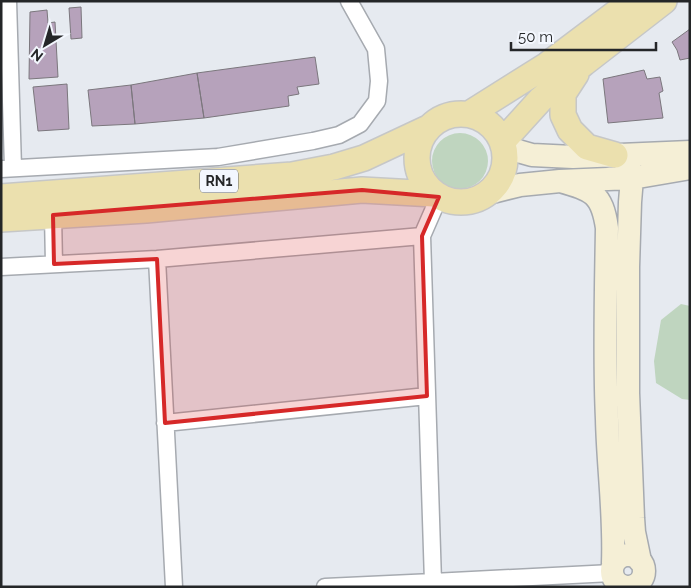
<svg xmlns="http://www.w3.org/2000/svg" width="691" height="588" viewBox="0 0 691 588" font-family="Raleway,sans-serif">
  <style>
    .green { fill: #bfd5bf }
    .building { fill: #b6a2bb; stroke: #7b777d }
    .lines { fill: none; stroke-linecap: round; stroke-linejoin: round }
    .minor-casing { stroke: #a6aab0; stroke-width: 19 }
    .secondary-casing { stroke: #a6aab0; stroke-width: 25 }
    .primary-casing { stroke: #c6c7c7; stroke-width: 28 }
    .minor { stroke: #fff; stroke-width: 16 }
    .secondary { stroke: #f5efd6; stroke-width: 22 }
    .primary { stroke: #ebe0ae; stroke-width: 25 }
    .marked { fill: #d62828; fill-opacity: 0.2; stroke: #d62828; stroke-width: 4; stroke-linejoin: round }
    .labels { text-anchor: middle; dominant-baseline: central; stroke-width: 4; stroke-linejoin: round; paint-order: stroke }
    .shield { fill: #f3f7fe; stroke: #626568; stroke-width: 1 }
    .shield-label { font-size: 14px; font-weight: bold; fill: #242628 }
  </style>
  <rect width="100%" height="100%" fill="#e6eaf0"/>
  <path class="green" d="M432 161a28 28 0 1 1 56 0a28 28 0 1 1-56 0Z
    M 681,304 L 690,306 L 690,400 L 682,399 L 656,383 L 654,361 L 661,320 Z"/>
  <path class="building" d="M 81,7 L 82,38 L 71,39 L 69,8 Z
    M 47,10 L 48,23 L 55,22 L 58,77 L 29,79 L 30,12 Z
    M 690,29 L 690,58 L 680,60 L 677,50 L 672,42 Z
    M 315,57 L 319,84 L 297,87 L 299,94 L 288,96 L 289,106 L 204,118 L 197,73 Z
    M 644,70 L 647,79 L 660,77 L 663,91 L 659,93 L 663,118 L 608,123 L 603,79 Z
    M 197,73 L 204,118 L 135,124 L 131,85 Z
    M 67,84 L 69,129 L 38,131 L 33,87 Z
    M 131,85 L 135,124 L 92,126 L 88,90 Z"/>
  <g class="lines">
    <defs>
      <path id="minor" d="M 8,1 L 13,168
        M 1,169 L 218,157 L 313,141 L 339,135 L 360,124 L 377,101 L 379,81 L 376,49 L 349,1
        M 439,197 L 422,236 L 433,582 L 612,573
        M 53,215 L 54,264
        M 157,259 L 174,587
        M 1,267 L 157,259 L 422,236
        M 165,423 L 427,396
        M 325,587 L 433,582 L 433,587"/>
      <path id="secondary" d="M 504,147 L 532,155 L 573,157 L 690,152
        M 615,155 L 625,160 L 629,167 L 632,178 L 630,202 L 628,267 L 628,393 L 633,518 L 634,532 L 640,561
        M 560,181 C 592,190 602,193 607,228 C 606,292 604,355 607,419 C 608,467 615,515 613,563
        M 488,193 L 520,185 L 560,181 L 632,178 L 690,168
        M612 571a16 16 0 1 1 32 0a16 16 0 1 1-32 0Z"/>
      <path id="primary" d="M 576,74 L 563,94 L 563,115 L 570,130 L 587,147 L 615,155
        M417 158a44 44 0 1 1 88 0a44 44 0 1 1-88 0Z
        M 469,114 L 547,65 L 632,1
        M 502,142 L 541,99 L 584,63 L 664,1
        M 1,197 L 292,175 L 334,167 L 364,158 L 428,128
        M 1,219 L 146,210 L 362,190 L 434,194"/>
    </defs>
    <use href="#minor" class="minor-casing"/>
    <use href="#secondary" class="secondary-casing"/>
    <use href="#primary" class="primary-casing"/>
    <use href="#minor" class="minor"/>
    <use href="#secondary" class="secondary"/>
    <use href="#primary" class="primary"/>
  </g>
  <path class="marked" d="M 362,190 L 439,197 L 422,236 L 427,396 L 165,423 L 157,259 L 54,264 L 53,215 Z"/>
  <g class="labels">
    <rect class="shield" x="200" y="169.5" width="38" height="23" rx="4"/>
    <g class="shield-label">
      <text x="219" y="181">RN1</text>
    </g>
  </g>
  <rect width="691" height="588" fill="none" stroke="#242628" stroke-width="5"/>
  <g transform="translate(45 45) rotate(218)" stroke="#f3f7fe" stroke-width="4" paint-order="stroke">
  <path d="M0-4L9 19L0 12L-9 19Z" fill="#242628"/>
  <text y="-8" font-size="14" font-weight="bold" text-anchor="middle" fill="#242628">N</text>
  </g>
  <path d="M511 42v8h145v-8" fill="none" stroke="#242628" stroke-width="2.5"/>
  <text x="518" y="42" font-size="15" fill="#242628" stroke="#f3f7fe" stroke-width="4" paint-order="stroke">50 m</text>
</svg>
